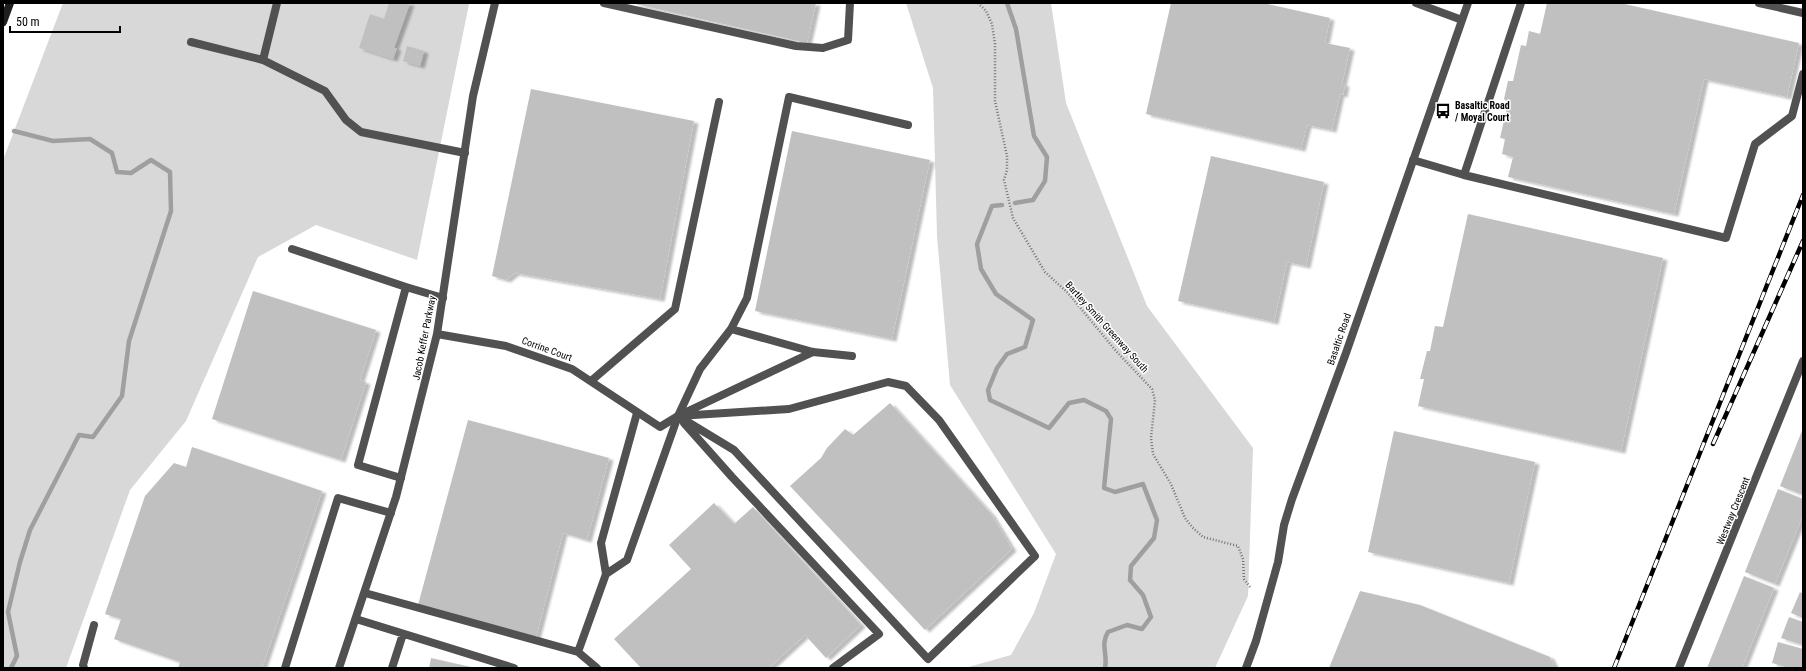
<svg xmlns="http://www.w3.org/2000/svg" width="1806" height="671" viewBox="0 0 1806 671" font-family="'Roboto Condensed',sans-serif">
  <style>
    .green { fill: #d8d8d8 }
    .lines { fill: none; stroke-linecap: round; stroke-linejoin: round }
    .stream { stroke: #9f9f9f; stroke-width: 4.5 }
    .building { fill: #c0c0c0; filter: url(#shadow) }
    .path { stroke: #737373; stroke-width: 2.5; stroke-dasharray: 1 2; stroke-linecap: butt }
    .lane { stroke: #515151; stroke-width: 8 }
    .street { stroke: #515151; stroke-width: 8 }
    .secondary { stroke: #1e1e1e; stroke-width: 8 }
    .rail-casing { stroke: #000; stroke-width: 4.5 }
    .rail { stroke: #fff; stroke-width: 3; stroke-dasharray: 9; stroke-linecap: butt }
    .labels { text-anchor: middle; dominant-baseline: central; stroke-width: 3; stroke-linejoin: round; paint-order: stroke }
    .poi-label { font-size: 10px; font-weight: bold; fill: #000; stroke: #fff; text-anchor: start }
    .street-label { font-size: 10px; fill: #000; stroke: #fff }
  </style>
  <defs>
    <filter id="shadow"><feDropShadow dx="4.5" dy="2.5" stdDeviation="1" flood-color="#0004"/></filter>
  </defs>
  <rect width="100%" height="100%" fill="#fff"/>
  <path class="green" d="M 63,3 L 469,4 L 417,260 L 316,225 L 258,257 L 186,421 L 130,490 L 66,668 L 3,668 L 3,160 Z
    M 906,3 L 1051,3 L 1066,103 L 1147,306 L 1253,448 L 1248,596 L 1215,668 L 965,668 L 1011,655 L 1034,613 L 1056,554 L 950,385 L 937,236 L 933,88 Z"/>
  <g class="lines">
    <path class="stream" d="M 1007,3 L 1016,29 L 1034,136 L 1047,157 L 1045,181 L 1033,200 L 1015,203
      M 1002,205 L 992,206 L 977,244 L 981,269 L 996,294 L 1033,320 L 1025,347 L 1007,354 L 997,368 L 988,390 L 990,400 L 1049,428 L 1069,403 L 1084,400 L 1106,411 L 1111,419 L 1104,488 L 1115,492 L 1143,484 L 1157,520 L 1154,538 L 1131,566 L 1130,580 L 1143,595 L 1151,617 L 1142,629 L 1127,625 L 1108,632 C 1100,645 1108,654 1105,668
      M 11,668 L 17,656 L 8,612 L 20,562 L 30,530 L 79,435 L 93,437 L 122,396 L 129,341 L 171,211 L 170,172 L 151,160 L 131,173 L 117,172 L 112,153 L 90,139 L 53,141 L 14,131"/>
  </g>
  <path class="building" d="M 389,3 L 410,3 L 394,48 L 397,48 L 393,59 L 359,48 L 370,14 L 384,19 Z
    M 631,3 L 816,3 L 807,43 Z
    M 1171,3 L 1263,3 L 1330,18 L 1325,43 L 1350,48 L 1342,84 L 1345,84 L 1343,95 L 1340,94 L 1332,130 L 1307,125 L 1301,149 L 1146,114 Z
    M 1547,3 L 1620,3 L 1799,43 L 1787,97 L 1704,79 L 1674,214 L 1508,177 L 1513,157 L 1502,154 L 1505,139 L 1500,138 L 1508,103 L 1504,99 L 1508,81 L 1513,81 L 1521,45 L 1526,46 L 1529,31 L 1540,34 Z
    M 407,46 L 424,51 L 420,66 L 403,61 Z
    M 531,89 L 694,121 L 660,299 L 515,273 L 506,280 L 492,276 Z
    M 792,131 L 930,160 L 892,339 L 755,311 Z
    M 1211,156 L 1324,182 L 1306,266 L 1287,262 L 1274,322 L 1178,301 Z
    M 1468,214 L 1663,258 L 1621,451 L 1418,406 L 1424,379 L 1420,379 L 1427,351 L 1430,351 L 1435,326 L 1443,327 Z
    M 253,291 L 376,330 L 360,380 L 366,382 L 341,460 L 212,419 Z
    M 890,403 L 991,514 L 1012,549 L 925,630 L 790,486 L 821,458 L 827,448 L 845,429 L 853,435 Z
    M 468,420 L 609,458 L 587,540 L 563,533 L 536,637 L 418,605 Z
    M 1803,428 L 1803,495 L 1780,486 Z
    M 1394,431 L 1535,462 L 1509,583 L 1368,552 Z
    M 192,447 L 322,491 L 262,668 L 178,668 L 180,662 L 114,639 L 121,619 L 105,614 L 145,496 L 174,463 L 186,467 Z
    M 1778,489 L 1803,499 L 1803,515 L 1775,584 L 1745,572 Z
    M 714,503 L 734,524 L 753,507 L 861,625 L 826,658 L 805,635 L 769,668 L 641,668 L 614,639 L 691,569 L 669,545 Z
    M 1744,576 L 1774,588 L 1742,668 L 1707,668 Z
    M 1360,591 L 1420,605 L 1550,657 L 1555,668 L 1329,668 Z
    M 1800,592 L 1803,594 L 1803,618 L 1791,613 Z
    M 1789,617 L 1803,622 L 1803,645 L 1781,638 Z
    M 1778,642 L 1803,649 L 1803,668 L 1789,668 L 1772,663 Z
    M 431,658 L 471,667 L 471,668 L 429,668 Z"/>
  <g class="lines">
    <path class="path" d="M 978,3 L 986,11 L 992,24 L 995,44 L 995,101 L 1007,156 L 1007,170 L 1004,180 L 1013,218 L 1045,272 L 1068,293 L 1116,351 L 1152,389 L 1155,400 L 1151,438 L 1153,454 L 1171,484 L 1185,518 L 1193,528 L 1203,537 L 1238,546 L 1243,559 L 1244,579 L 1250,587"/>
    <path class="lane" d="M 604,3 L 796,46 L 823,48 L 848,40 L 850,3
      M 1759,3 L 1803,13
      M 191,42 L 263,60 L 277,3
      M 263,60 L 325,91 L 346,120 L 361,132 L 465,153
      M 1413,160 L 1464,175 L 1521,3
      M 1464,175 L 1726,238 L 1755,144 L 1792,116 L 1803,74
      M 292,249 L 406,287
      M 731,329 L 747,298 L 789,97 L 908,125
      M 591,381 L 675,309 L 719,102
      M 888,382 L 906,386 L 939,420 L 1035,556 L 928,659 L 734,450 L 678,416 L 789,409 Z
      M 682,414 L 813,352
      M 684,423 L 732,477 L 879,634 L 833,668
      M 401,478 L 358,465 L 406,287 L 443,298
      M 606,574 L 601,543 L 637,413
      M 365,593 L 578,652
      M 356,619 L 514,668
      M 84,668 L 83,665 L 94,625
      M 285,668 L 338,498 L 391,513
      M 392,668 L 403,634
      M 597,668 L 578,652 L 606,574 L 627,560 L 678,416 L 700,369 L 731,329 L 813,352 L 852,356"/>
    <path class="street" d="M 1416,3 L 1462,20
      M 437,334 L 506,346 L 572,369 L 660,427 L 678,416
      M 339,668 L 396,497 L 437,334 L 473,96 L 495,3
      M 1246,668 L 1256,641 L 1278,562 L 1284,525 L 1292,499 L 1346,353 L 1468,3
      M 1679,668 L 1803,361"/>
    <path class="secondary" d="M 3,22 L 10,3"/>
    <defs>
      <path id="rail" d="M 1713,444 L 1803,241
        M 1614,668 L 1803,195"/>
    </defs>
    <use href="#rail" class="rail-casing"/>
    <use href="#rail" class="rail"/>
  </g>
  <defs>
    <symbol id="bus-bare" viewBox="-9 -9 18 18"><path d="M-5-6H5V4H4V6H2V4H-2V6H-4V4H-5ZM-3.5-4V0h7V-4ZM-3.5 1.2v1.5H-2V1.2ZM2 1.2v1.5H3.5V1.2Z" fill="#000" stroke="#fff" stroke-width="2.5" paint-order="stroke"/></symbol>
  </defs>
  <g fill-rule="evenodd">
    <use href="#bus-bare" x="1432" y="100" width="22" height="22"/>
  </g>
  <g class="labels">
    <g class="poi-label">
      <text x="1455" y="105">Basaltic Road<tspan x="1455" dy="12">/ Moyal Court</tspan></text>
    </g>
    <g class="street-label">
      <text transform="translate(1107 327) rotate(48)">Bartley Smith Greenway South</text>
      <text transform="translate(424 338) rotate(-79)">Jacob Keffer Parkway</text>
      <text transform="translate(1339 339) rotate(-71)">Basaltic Road</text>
      <text transform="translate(547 349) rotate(20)">Corrine Court</text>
      <text transform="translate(1733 511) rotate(-68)">Westway Crescent</text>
    </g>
  </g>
  <rect width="1806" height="671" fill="none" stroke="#000000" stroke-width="8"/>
  <path d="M10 26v6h110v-6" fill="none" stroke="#000000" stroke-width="2"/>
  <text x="16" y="26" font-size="12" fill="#000000" stroke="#ffffff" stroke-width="3" paint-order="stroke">50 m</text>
</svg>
